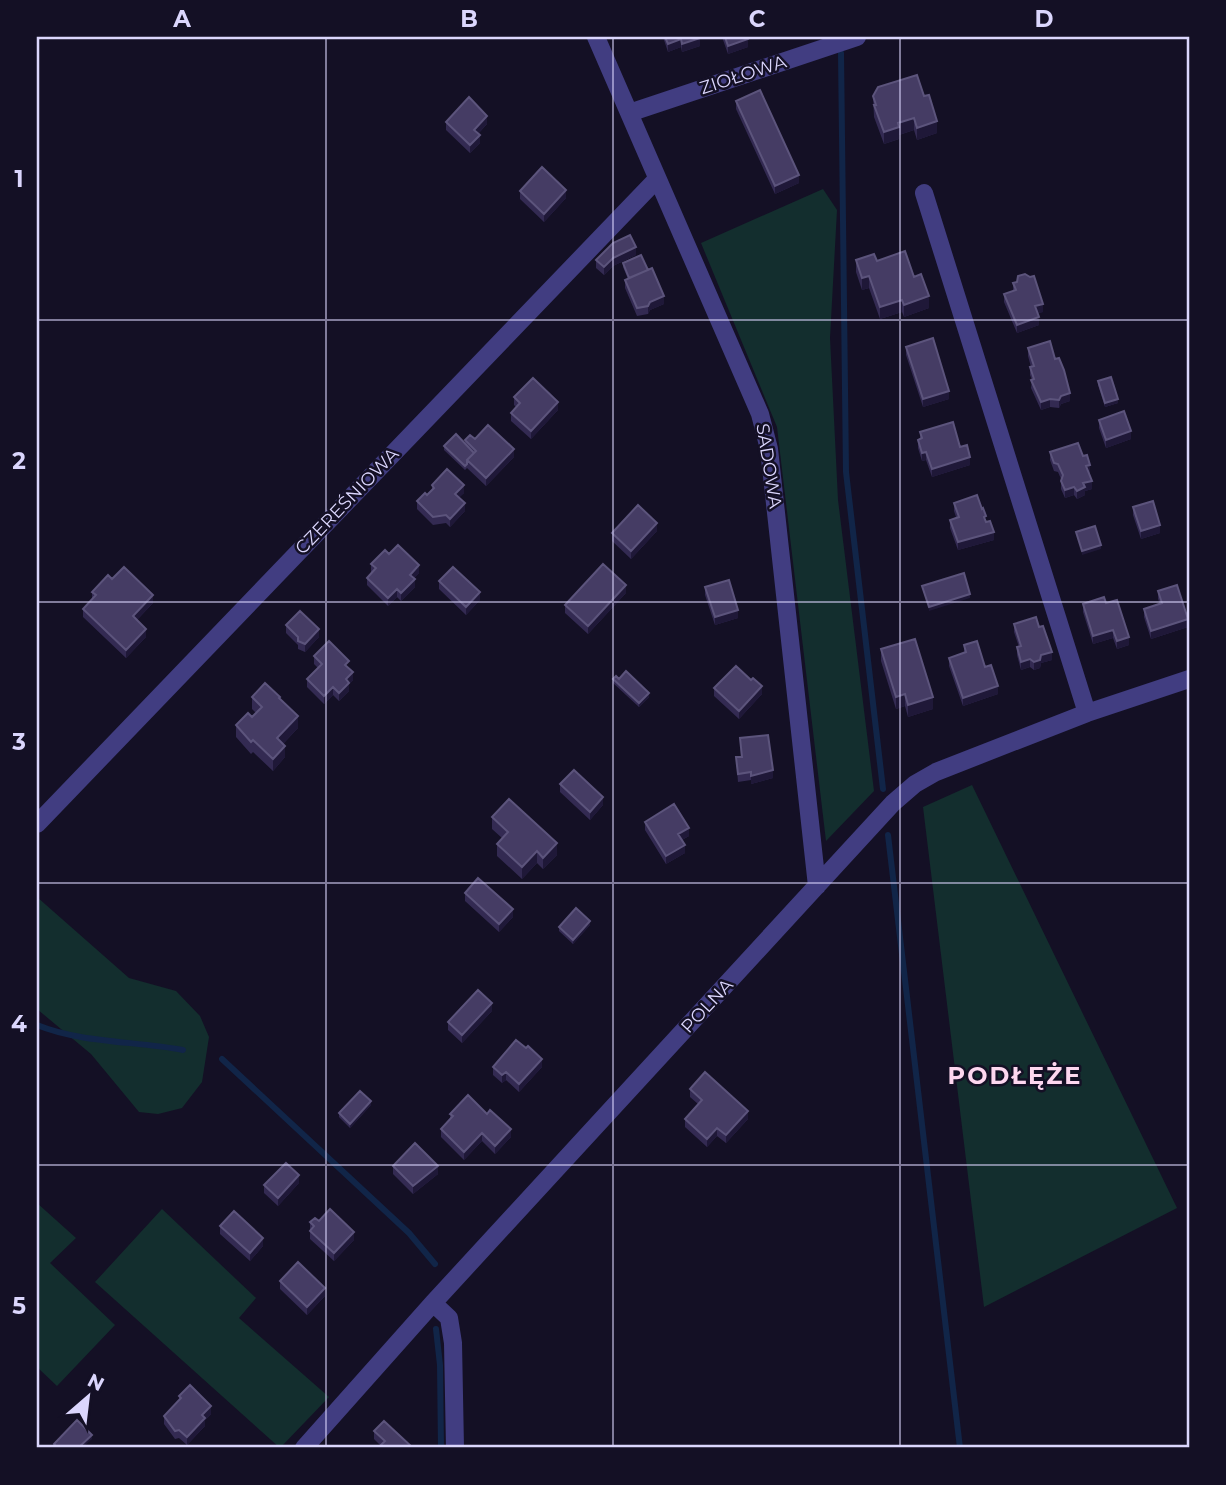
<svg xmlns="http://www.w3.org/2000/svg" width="1226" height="1485" viewBox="0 0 1226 1485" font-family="Montserrat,sans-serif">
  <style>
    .green { fill: #132e2e }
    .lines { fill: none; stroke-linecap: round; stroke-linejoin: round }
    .stream { stroke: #112548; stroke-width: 6 }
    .minor { stroke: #413d81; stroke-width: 18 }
    .wall { fill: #332a52 }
    .shaded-wall { fill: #1f1838 }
    .building { fill: #453c64; stroke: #5c547c; stroke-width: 2 }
    .grid { fill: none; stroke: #dbd6fd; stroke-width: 2; stroke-opacity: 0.55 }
    .labels { text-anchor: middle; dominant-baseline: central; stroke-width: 5; stroke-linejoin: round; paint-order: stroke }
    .street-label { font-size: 18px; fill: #dbd6fd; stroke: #141025 }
    .district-label { font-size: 24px; font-weight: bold; letter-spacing: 2px; fill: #fdd7ef; stroke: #141025 }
    .neatline { fill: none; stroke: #dbd6fd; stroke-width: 2.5 }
    .grid-label { font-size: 23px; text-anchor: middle; font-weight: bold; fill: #dbd6fd }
  </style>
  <rect width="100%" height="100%" fill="#141025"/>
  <path class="green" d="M 823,189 L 837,210 L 830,338 L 838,500 L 874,791 L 826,841 L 777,427 L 701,243 Z
    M 972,785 L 1177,1208 L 984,1307 L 923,807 Z
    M 37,897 L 129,978 L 176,991 L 200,1016 L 209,1037 L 202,1082 L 182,1108 L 158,1114 L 139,1112 L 91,1054 L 37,1009 Z
    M 37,1203 L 76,1238 L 50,1263 L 115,1325 L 57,1386 L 37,1367 Z
    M 162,1209 L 256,1298 L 239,1318 L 329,1397 L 280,1448 L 95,1282 Z"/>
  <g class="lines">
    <path class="stream" d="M 841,53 L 846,472 L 883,789
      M 888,835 L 960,1448
      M 37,1025 C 81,1043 136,1041 183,1050
      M 222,1059 L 409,1233 L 435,1264
      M 436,1329 L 440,1365 L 441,1448"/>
    <path class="minor" d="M 596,37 L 760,414 L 769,449 L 817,886
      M 629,113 L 857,37
      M 924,193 L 1087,713
      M 37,824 L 657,179
      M 433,1303 L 449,1318 L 453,1343 L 455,1448
      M 304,1448 L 433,1303 L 893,803 L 915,784 L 936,772 L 1087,713 L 1189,679"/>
  </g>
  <path class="wall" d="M 663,37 L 700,37 L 700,46 L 682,52 L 681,47 L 668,52 Z
    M 722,37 L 747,37 L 748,47 L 728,54 Z
    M 873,96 L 924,96 L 937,133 L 917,140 L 914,130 L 899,135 L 899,139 L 884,144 L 874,117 Z
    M 736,101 L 799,183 L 775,194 L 736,109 Z
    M 446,122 L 487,124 L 478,134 L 480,143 L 470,153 L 446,130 Z
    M 520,191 L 566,198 L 544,222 L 520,199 Z
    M 636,255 L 613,266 L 604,275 L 596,268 L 596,260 Z
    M 856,260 L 877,261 L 914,277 L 929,308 L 904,317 L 902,312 L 880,319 L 869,288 L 862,290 L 856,272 Z
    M 623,263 L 664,304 L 650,310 L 648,314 L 637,316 L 625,288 L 625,280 L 628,279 L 623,267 Z
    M 1013,283 L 1043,312 L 1037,313 L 1039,325 L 1017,333 L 1004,302 L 1004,294 L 1013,291 Z
    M 906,347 L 949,399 L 923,407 L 906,355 Z
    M 1028,348 L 1070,401 L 1061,404 L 1059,408 L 1050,407 L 1041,410 L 1031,388 L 1032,380 L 1030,375 L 1030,367 L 1031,367 L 1028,356 Z
    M 1098,381 L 1118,403 L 1105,407 L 1098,385 Z
    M 514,397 L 558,410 L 531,439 L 511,421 L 511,413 L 516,407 L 514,405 Z
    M 1099,420 L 1131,439 L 1106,448 L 1099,428 Z
    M 920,432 L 960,447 L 970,465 L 932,477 L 926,460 L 922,461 L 918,448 L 918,440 L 920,439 Z
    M 475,439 L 514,457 L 486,486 L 467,468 L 465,470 L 444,450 L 444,446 L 465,443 L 465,440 Z
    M 1050,452 L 1090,473 L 1089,474 L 1092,489 L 1085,491 L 1085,495 L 1077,499 L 1074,495 L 1065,498 L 1061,489 L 1061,479 L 1058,472 L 1054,471 L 1050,460 Z
    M 432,485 L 464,493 L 459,497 L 465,511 L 450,527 L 446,523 L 433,525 L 417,509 L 417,501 L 427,495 L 432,491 Z
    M 954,503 L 986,521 L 994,540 L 958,550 L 950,528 L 950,520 L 956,517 L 954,511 Z
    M 1133,507 L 1160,533 L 1141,539 L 1133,515 Z
    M 657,531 L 631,559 L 612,541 L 612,533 Z
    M 389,554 L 419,573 L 414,578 L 415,587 L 401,601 L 397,597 L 388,606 L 367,585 L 367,578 L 371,573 L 371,564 Z
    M 112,579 L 153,603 L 137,620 L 146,637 L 126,658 L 83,617 L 83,609 L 92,599 L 92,592 Z
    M 439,581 L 480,600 L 466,615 L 439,589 Z
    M 705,587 L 738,618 L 715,625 L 705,595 Z
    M 1158,591 L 1188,627 L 1151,639 L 1144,617 L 1144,609 L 1160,604 L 1158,599 Z
    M 626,593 L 588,634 L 565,613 L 565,605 Z
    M 1106,603 L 1129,645 L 1117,649 L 1113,638 L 1093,644 L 1083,612 L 1083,604 Z
    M 1014,624 L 1039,627 L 1052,660 L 1041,663 L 1040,668 L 1034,670 L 1030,667 L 1021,670 L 1017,655 L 1017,647 L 1019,647 L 1014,632 Z
    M 286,625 L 319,637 L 305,652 L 298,649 L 298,645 L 286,633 Z
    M 964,645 L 985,667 L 998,694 L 963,706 L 949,666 L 949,658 L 964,653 Z
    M 881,649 L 933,709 L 908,717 L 905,706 L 896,709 L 881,661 Z
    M 314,656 L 349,669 L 353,680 L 349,684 L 349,691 L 339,701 L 333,695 L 324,704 L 307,687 L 307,679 L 318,668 L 314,664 Z
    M 613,679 L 649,697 L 639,707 L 613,683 Z
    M 714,688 L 762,694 L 739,719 L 714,696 Z
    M 252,697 L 280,699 L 298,728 L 283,744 L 285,757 L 273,771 L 253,752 L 251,754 L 236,737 L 236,725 L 252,717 L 256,713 L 252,709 Z
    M 740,738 L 773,778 L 751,784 L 751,780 L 738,782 L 736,757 L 741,757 Z
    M 560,784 L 603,805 L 590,820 L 560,792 Z
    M 492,817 L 557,855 L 543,869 L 537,863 L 522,879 L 497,856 L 497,844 L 502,838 L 492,829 Z
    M 645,822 L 689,836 L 682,840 L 685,853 L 666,864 L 645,830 Z
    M 465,893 L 513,917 L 499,932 L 465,901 Z
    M 590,925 L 573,944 L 559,931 L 559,927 Z
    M 492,1011 L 462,1043 L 448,1030 L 448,1022 Z
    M 526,1048 L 542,1067 L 519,1092 L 506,1080 L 502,1083 L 493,1075 L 493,1067 Z
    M 690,1089 L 748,1119 L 726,1143 L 717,1136 L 707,1147 L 685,1127 L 685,1119 L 698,1104 L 690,1097 Z
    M 371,1105 L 350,1128 L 339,1117 L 339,1113 Z
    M 450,1114 L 511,1137 L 495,1154 L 482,1141 L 464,1160 L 441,1137 L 441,1129 L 450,1120 Z
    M 393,1166 L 438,1174 L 413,1194 L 393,1174 Z
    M 299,1183 L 278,1206 L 264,1193 L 264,1185 Z
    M 310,1222 L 354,1240 L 334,1261 L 310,1239 Z
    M 220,1226 L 263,1246 L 250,1261 L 220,1234 Z
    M 280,1281 L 325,1296 L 307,1315 L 280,1289 Z
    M 179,1396 L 211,1414 L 205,1420 L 205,1426 L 187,1445 L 179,1438 L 175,1439 L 164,1424 L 164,1416 L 179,1400 Z
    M 374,1431 L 413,1448 L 381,1446 L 374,1439 Z"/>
  <path class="shaded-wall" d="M 700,38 L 700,46 L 682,52 L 682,44 Z
    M 681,39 L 681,47 L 668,52 L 668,44 Z
    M 748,39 L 748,47 L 728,54 L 728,46 Z
    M 487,116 L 487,124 L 474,138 L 474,130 Z
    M 914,118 L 914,130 L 899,135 L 899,139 L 884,144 L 884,132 L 898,123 Z
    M 937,121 L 937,133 L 917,140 L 917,128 Z
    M 480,135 L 480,143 L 470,153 L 470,145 Z
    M 799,175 L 799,183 L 775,194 L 775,186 Z
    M 566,190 L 566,198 L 544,222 L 544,214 Z
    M 636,247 L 636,255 L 613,266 L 604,275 L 604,267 L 613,258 Z
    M 869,276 L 869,288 L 862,290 L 862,278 Z
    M 664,296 L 664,304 L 650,310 L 648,314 L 648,306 L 650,302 Z
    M 929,296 L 929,308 L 904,317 L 904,305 Z
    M 902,300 L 902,312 L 880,319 L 880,307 Z
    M 1043,304 L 1043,312 L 1035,314 L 1035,306 Z
    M 1039,317 L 1039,325 L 1017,333 L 1017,325 Z
    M 949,391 L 949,399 L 923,407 L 923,399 Z
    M 1070,393 L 1070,401 L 1061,404 L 1059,408 L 1059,400 L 1061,396 Z
    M 1050,399 L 1050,407 L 1041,410 L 1041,402 Z
    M 1118,399 L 1118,403 L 1105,407 L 1105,403 Z
    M 558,402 L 558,410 L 531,439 L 531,431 Z
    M 1131,431 L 1131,439 L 1106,448 L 1106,440 Z
    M 514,449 L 514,457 L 486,486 L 486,478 Z
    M 926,452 L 926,460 L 922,461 L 922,453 Z
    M 970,457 L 970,465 L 932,477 L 932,469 Z
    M 1090,465 L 1090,473 L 1086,474 L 1086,466 Z
    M 1092,481 L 1092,489 L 1085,491 L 1085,495 L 1077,499 L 1077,491 L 1083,483 Z
    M 464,485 L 464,493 L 455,502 L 455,494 Z
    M 1074,487 L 1074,495 L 1065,498 L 1065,490 Z
    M 465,503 L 465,511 L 450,527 L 450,519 Z
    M 657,523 L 657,531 L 631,559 L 631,551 Z
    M 1160,525 L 1160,533 L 1141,539 L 1141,531 Z
    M 994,532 L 994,540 L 958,550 L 958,542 Z
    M 1101,545 L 1101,549 L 1082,555 L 1082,551 Z
    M 419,565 L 419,573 L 410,583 L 410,575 Z
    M 415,579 L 415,587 L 401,601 L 401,593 Z
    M 626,585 L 626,593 L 588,634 L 588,626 Z
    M 397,589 L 397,597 L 388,606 L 388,598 Z
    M 480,592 L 480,600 L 466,615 L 466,607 Z
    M 970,594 L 970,598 L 929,611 L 929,607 Z
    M 153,595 L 153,603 L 133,624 L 133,616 Z
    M 738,610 L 738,618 L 715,625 L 715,617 Z
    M 1188,619 L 1188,627 L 1151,639 L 1151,631 Z
    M 146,629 L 146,637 L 126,658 L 126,650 Z
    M 319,629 L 319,637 L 305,652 L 305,644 Z
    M 1113,630 L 1113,638 L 1093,644 L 1093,636 Z
    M 1129,637 L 1129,645 L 1117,649 L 1117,641 Z
    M 1052,652 L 1052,660 L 1041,663 L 1040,668 L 1034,670 L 1034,662 L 1041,655 Z
    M 1030,659 L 1030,667 L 1021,670 L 1021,662 Z
    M 353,672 L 353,680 L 349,684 L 349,691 L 339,701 L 339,693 L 346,679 Z
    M 762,686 L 762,694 L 739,719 L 739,711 Z
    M 998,686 L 998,694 L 963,706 L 963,698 Z
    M 333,687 L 333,695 L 324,704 L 324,696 Z
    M 649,693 L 649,697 L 639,707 L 639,703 Z
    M 905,694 L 905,706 L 896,709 L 896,697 Z
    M 933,697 L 933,709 L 908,717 L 908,705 Z
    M 298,716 L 298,728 L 277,750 L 277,738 Z
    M 285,746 L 285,757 L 273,771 L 273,759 Z
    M 773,770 L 773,778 L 751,784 L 751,776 Z
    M 603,797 L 603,805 L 590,820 L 590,812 Z
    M 689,828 L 689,836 L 678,842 L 678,834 Z
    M 557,843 L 557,855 L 543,869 L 543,858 Z
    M 685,845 L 685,853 L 666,864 L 666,856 Z
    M 537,851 L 537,863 L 522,879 L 522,867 Z
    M 513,909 L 513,917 L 499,932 L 499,924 Z
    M 590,921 L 590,925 L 573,944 L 573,940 Z
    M 492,1003 L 492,1011 L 462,1043 L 462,1035 Z
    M 542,1059 L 542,1067 L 519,1092 L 519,1084 Z
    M 506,1072 L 506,1080 L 502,1083 L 502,1075 Z
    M 371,1101 L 371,1105 L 350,1128 L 350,1124 Z
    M 748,1111 L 748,1119 L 726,1143 L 726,1135 Z
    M 717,1128 L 717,1136 L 707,1147 L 707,1139 Z
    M 511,1129 L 511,1137 L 495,1154 L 495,1146 Z
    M 482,1133 L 482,1141 L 464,1160 L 464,1152 Z
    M 438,1166 L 438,1174 L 413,1194 L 413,1186 Z
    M 299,1175 L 299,1183 L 278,1206 L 278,1198 Z
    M 354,1232 L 354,1240 L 334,1261 L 334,1253 Z
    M 263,1238 L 263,1246 L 250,1261 L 250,1253 Z
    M 325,1288 L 325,1296 L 307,1315 L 307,1307 Z
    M 211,1406 L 211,1414 L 205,1420 L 205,1426 L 187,1445 L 187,1437 L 202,1415 Z
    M 92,1435 L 92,1439 L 82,1448 L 78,1448 Z"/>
  <path class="building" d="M 665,37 L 700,37 L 700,38 L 682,44 L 681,39 L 668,44 Z
    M 725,37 L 747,37 L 748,39 L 728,46 Z
    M 917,75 L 924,96 L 929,95 L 937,121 L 917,128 L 914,118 L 898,123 L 899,127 L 884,132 L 874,105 L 876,105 L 873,96 L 878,87 Z
    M 760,90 L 799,175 L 775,186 L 736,101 Z
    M 469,97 L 487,116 L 474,130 L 480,135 L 470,145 L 446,122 Z
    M 542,167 L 566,190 L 544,214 L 520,191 Z
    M 630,235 L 636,247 L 613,258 L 604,267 L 596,260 L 613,243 Z
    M 905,251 L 914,277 L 921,274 L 929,296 L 904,305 L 902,300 L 880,307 L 869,276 L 862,278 L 856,260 L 874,254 L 877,261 Z
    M 641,255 L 648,270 L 629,278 L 623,263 Z
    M 652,268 L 664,296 L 650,302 L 648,306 L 637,308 L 625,280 Z
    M 1025,274 L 1030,277 L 1034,276 L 1043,304 L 1035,306 L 1039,317 L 1017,325 L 1004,294 L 1016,290 L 1013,283 L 1017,282 L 1018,276 Z
    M 933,338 L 949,391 L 923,399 L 906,347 Z
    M 1050,341 L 1055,359 L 1059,358 L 1064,370 L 1070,393 L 1061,396 L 1059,400 L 1050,399 L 1041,402 L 1031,380 L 1034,379 L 1030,367 L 1034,366 L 1028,348 Z
    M 1111,377 L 1118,399 L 1105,403 L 1098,381 Z
    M 533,378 L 558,402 L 531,431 L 511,413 L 520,403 L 514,397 Z
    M 1124,411 L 1131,431 L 1106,440 L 1099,420 Z
    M 953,422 L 960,447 L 967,445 L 970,457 L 932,469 L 926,452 L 922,453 L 918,440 L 922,438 L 920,432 Z
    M 488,425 L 514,449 L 486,478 L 467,460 L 476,451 L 465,440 L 470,435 L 475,439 Z
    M 456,434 L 474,453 L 467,460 L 467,464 L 465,466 L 444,446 Z
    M 1078,443 L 1083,456 L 1087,455 L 1090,465 L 1086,466 L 1092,481 L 1083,483 L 1085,487 L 1077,491 L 1074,487 L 1065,490 L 1061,481 L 1063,475 L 1058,464 L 1054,463 L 1050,452 Z
    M 447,469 L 464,485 L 455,494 L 465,503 L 450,519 L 446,515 L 433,517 L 417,501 L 425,493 L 427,495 L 434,488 L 432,485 Z
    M 977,495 L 982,509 L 983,508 L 986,516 L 984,517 L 986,522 L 990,521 L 994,532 L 958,542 L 950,520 L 959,517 L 954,503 Z
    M 1153,501 L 1160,525 L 1141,531 L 1133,507 Z
    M 638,505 L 657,523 L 631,551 L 612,533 Z
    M 1095,526 L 1101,545 L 1082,551 L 1076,532 Z
    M 398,545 L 419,565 L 410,575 L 415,579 L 401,593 L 397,589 L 388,598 L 367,578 L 376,568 L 371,564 L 385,550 L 389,554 Z
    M 603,564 L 626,585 L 588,626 L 565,605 Z
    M 124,567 L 153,595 L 133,616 L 146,629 L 126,650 L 83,609 L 96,595 L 92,592 L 108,575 L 112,579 Z
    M 453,567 L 480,592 L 466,607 L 439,581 Z
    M 964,573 L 970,594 L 929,607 L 922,586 Z
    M 729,580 L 738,610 L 715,617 L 705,587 Z
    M 1177,585 L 1188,619 L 1151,631 L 1144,609 L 1162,603 L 1158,591 Z
    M 1104,597 L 1106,603 L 1117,600 L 1129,637 L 1117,641 L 1113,630 L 1093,636 L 1083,604 Z
    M 300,611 L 319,629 L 305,644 L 298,641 L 298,637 L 286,625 Z
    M 1036,617 L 1039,627 L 1043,626 L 1052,652 L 1041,655 L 1040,660 L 1034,662 L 1030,659 L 1021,662 L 1017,647 L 1021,646 L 1014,624 Z
    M 915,639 L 933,697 L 908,705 L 905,694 L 896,697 L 881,649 Z
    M 329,641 L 349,661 L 345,665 L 353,672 L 346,679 L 349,683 L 339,693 L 333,687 L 324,696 L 307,679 L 322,664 L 314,656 Z
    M 977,641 L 985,667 L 991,665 L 998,686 L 963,698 L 949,658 L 966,652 L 964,645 Z
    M 736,666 L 751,680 L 753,678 L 762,686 L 739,711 L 714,688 Z
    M 626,671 L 649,693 L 639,703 L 613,679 L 616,676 L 619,679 Z
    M 265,683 L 280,697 L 279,698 L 298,716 L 277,738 L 285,746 L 273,759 L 253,740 L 251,742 L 236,725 L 248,713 L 252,717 L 262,707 L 252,697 Z
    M 768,735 L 773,770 L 751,776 L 751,772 L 738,774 L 736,757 L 742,757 L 740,738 Z
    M 574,770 L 603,797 L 590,812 L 560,784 Z
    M 509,799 L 557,843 L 543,858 L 537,851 L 522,867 L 497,844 L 508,832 L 492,817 Z
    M 674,804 L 689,828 L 678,834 L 685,845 L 666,856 L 645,822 Z
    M 478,878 L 513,909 L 499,924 L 465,893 Z
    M 576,908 L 590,921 L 573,940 L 559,927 Z
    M 478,990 L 492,1003 L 462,1035 L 448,1022 Z
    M 516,1040 L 526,1048 L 528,1046 L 542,1059 L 519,1084 L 506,1072 L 502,1075 L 493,1067 Z
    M 705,1072 L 748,1111 L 726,1135 L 717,1128 L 707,1139 L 685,1119 L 702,1100 L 690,1089 Z
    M 360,1091 L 371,1101 L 350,1124 L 339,1113 Z
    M 468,1095 L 487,1114 L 490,1110 L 511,1129 L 495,1146 L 482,1133 L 464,1152 L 441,1129 L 453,1116 L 450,1114 Z
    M 415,1143 L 438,1166 L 413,1186 L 393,1166 Z
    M 286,1163 L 299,1175 L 278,1198 L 264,1185 Z
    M 330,1209 L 354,1232 L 334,1253 L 310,1231 L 314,1226 L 310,1222 L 315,1218 L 319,1221 Z
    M 234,1211 L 263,1238 L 250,1253 L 220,1226 Z
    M 298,1262 L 325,1288 L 307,1307 L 280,1281 Z
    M 190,1385 L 211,1406 L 202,1415 L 205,1418 L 187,1437 L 179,1430 L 175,1431 L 164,1416 L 181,1398 L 179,1396 Z
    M 77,1420 L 92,1435 L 78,1448 L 58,1448 L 54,1444 Z
    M 384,1421 L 413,1448 L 378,1448 L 385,1441 L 374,1431 Z"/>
  <path class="grid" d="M 326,37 L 326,1448M 613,37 L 613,1448M 900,37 L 900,1448M 37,320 L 1189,320M 37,602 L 1189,602M 37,883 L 1189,883M 37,1165 L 1189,1165"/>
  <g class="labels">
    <g class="street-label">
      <text transform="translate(743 75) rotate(-18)">ZIOŁOWA</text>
      <text transform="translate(769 466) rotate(81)">SADOWA</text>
      <text transform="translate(347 501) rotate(-46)">CZEREŚNIOWA</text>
      <text transform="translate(707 1006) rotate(-47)">POLNA</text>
    </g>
    <g class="district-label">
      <text x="1015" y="1075">PODŁĘŻE</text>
    </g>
  </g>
  <rect width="1226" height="1485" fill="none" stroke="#141025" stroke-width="77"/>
  <g transform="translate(88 1397) rotate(28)" stroke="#141025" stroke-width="5" paint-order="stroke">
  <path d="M0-5L12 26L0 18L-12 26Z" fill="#dbd6fd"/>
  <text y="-10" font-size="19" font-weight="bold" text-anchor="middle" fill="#dbd6fd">N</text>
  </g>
  <rect x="38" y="38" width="1150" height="1408" class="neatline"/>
  <g class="grid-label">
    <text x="182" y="27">A</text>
    <text x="469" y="27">B</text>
    <text x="757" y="27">C</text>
    <text x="1044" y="27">D</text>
    <text x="19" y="187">1</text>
    <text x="19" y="469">2</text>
    <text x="19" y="750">3</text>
    <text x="19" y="1032">4</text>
    <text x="19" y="1314">5</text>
  </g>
</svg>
